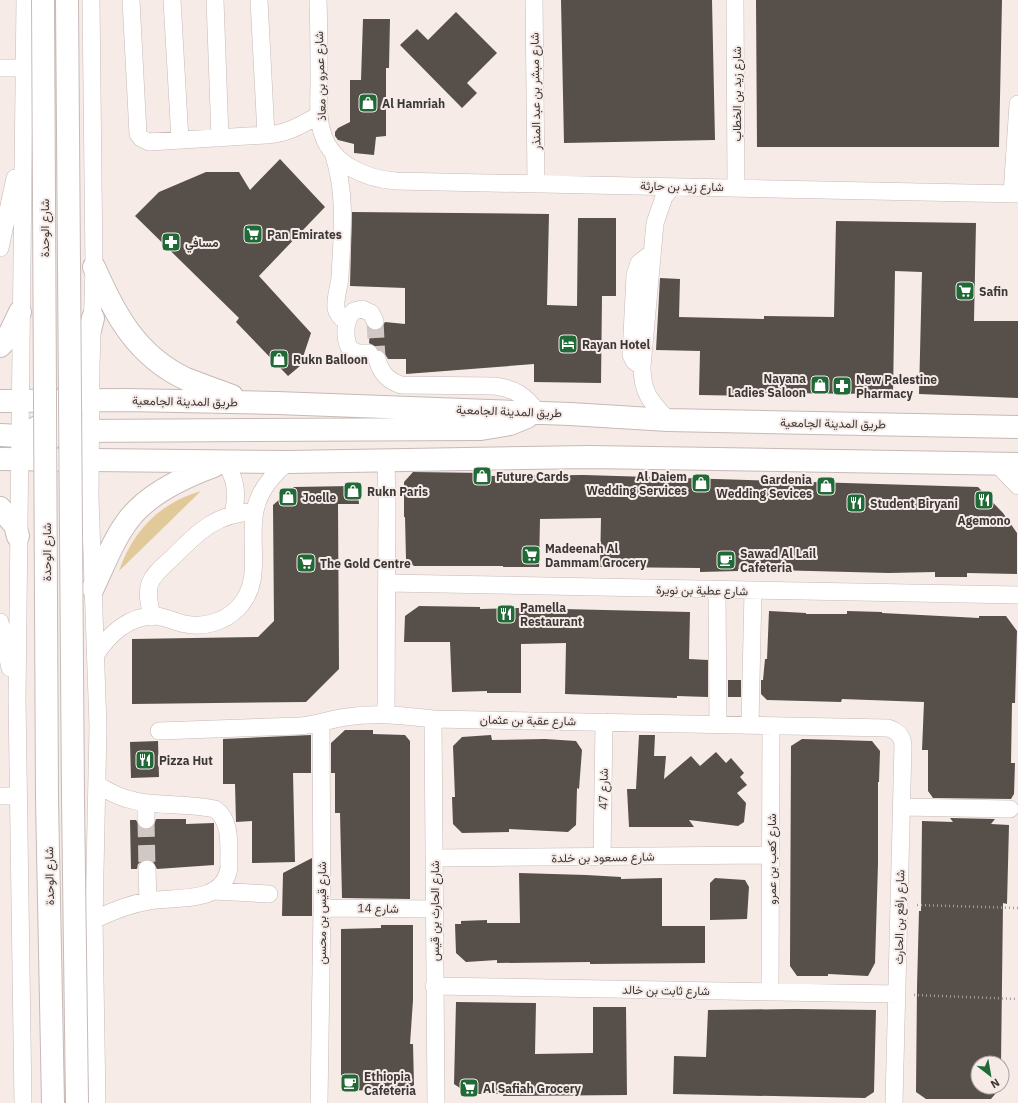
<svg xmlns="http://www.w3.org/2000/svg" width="1018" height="1103" viewBox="0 0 1018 1103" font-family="'IBM Plex Sans',Vazirmatn,sans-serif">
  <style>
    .green { fill: #e1c99a }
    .building { fill: #564f4a }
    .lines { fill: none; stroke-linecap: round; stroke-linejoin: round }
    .minor-tunnel { stroke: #d1c7c4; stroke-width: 17; stroke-dasharray: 17 8; stroke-linecap: butt }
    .minor-casing { stroke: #c5bab6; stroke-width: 18 }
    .major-casing { stroke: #c5bab6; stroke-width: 24 }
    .path { stroke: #a49c9a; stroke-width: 2.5; stroke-dasharray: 1 3; stroke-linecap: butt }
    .minor { stroke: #fff; stroke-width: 17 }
    .major { stroke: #fff; stroke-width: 22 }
    .highway-bridge-casing { stroke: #c5bab6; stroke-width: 24; stroke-linecap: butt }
    .highway-bridge { stroke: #fff; stroke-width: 22 }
    .labels { text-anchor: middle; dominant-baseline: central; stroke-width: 4; stroke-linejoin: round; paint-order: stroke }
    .street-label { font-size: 12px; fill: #3c3837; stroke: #f6ebe7 }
    .poi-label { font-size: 12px; font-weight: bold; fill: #3c3837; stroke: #f6ebe7; text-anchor: start }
  </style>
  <rect width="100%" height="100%" fill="#f6ebe7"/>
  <path class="green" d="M 201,491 L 119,571 C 133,530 160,503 201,491 Z"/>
  <path class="building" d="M 561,0 L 712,0 L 715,140 L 564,143 Z
    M 756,0 L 1002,0 L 999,147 L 757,147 Z
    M 456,12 L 497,53 L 467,83 L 477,93 L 462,108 L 400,45 L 417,29 L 428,40 Z
    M 363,19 L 390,19 L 389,68 L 386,68 L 386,136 L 376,137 L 374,155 L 354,153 L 354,144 L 338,140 L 335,136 L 335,132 L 338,128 L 350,122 L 350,80 L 361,80 Z
    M 280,159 L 325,207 L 259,276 L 311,333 L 300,366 L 288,376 L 236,322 L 239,318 L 135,216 L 159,192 L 206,172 L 239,172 L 250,190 Z
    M 352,212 L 549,214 L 547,305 L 577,306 L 578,218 L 616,218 L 616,296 L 602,296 L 601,383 L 534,382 L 534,364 L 406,374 L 406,359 L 388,359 L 383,351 L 369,343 L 370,330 L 380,330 L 385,322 L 405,324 L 405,288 L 350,286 Z
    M 836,221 L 976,223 L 974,321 L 1018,321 L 1018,398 L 919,394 L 922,272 L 895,271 L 893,394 L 755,393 L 755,396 L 699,395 L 700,351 L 656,350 L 660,278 L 680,279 L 679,317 L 764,319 L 764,316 L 834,317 Z
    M 413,472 L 486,473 L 486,476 L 584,475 L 978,487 L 1003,513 L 1017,533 L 1017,574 L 967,573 L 967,577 L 935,577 L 935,572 L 889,573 L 738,569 L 738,571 L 700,572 L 700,568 L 600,567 L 601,518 L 540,519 L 539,567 L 503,567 L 503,566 L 414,566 L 406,559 L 405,517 L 404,517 L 404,482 Z
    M 351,486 L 358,493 L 359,504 L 338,504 L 339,669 L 306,702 L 132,704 L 132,639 L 258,637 L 274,621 L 273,505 L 294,487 Z
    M 419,606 L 480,607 L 480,609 L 562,607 L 562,609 L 690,612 L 689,659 L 708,660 L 708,697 L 677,696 L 677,698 L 565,694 L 566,643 L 521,644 L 521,693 L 487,693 L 487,691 L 452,692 L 450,642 L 404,642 L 405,616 Z
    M 769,611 L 806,613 L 806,614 L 847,614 L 847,611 L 882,612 L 882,613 L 979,618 L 979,616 L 1006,616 L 1017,631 L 1015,703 L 1012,703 L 1011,763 L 1015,763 L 1014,794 L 1011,799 L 933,798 L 928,791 L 928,750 L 922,750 L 924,702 L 842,699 L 841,702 L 767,700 L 761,694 L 761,680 L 763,680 L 765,659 L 767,659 Z
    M 728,680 L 741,680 L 741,697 L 728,697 Z
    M 345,730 L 373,730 L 373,734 L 405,735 L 410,741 L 410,899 L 342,898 L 340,813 L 335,813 L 335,773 L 331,773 L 331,743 Z
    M 311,735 L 311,773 L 293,773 L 295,862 L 252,863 L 252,821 L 236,822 L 235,784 L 223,784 L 223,739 Z
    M 491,735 L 492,740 L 545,739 L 576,741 L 582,750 L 579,789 L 577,788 L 576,825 L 568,832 L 509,829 L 509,832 L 462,833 L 453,824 L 452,797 L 455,797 L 453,746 L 462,737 Z
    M 639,735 L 655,735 L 654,756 L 666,756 L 664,779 L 691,756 L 700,766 L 716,752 L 726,763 L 731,758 L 744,773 L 740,777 L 747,785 L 737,793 L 746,803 L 744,822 L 738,826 L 689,820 L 694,827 L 629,827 L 627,789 L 636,789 Z
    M 802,739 L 872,741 L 880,751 L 879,782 L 878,782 L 878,864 L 875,963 L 868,976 L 828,974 L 828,976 L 797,976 L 790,966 L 791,746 Z
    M 158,741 L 159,777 L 131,778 L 130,742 Z
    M 950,818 L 995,819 L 991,824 L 1009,825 L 1007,904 L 1003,903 L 1001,1063 L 978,1063 L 978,1087 L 1001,1087 L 991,1099 L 926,1099 L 916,1092 L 917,987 L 919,911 L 921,911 L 922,821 L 953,822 Z
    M 156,819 L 186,819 L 186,824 L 214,823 L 214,865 L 157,869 L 152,860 L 146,859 L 138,864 L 137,869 L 131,869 L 130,820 L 136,820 L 141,828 L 146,830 L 154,825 Z
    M 312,858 L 312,916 L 282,916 L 283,873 Z
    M 519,873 L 586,875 L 621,877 L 621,879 L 662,878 L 662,926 L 705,926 L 705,963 L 590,964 L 590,962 L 497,963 L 497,960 L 466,962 L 456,953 L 455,924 L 461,924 L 461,921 L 487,920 L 487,923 L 520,923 Z
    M 715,878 L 745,880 L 749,887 L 747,919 L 710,920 L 710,883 Z
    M 381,925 L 413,925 L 413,1000 L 410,1044 L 413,1044 L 414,1085 L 406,1092 L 351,1090 L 341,1079 L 341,929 L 381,928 Z
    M 456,1002 L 536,1003 L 535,1054 L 593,1053 L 593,1007 L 626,1007 L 627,1095 L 503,1096 L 503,1094 L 469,1094 L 454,1084 Z
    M 795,1009 L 876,1010 L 874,1092 L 865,1098 L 673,1094 L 674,1056 L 706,1057 L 708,1010 Z"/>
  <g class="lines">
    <path class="minor-tunnel" d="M 375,321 L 377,359
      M 146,820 L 147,869"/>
    <defs>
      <path id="minor" d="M 91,0 L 94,267 L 91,366 L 90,497 L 98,727 L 94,920 L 97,1103
        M 131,0 L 138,134 L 141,138 L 149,142 L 266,135 L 259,0
        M 172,0 L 180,140
        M 215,0 L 220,138
        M 318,0 C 319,28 319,55 319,83 C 319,100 317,118 323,135 C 333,165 367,179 396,181 L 1018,194
        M 534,0 L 536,182
        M 735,0 L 736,188
        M 0,68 L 25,68
        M 266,135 C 287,134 301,125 319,115
        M 333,153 C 347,194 342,235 340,277 C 339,288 335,297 336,308 C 337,314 341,318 347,322
        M 1012,194 L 1018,104
        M 0,248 L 15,178
        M 369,353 L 358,353 L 350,349 C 344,339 344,319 354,311 L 362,309 L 371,313 L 375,321
        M 377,359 C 381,373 387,380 401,385 L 494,386 C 514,388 526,396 537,412
        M 642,367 L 634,361 L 631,355 L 635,275 L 639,263 L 652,253
        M 668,420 C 651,402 642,393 642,367 L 655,223 L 664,197 L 672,187
        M 225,462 C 236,479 238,494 233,514
        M 997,464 L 1018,486
        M 387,583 L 1018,595
        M 717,590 L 718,725
        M 152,617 C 150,606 146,594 150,583 C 154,573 164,566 172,558 C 198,532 216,513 254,512
        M 0,622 L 10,668
        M 95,656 C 108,635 129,615 156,616 C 166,617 175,622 185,624 C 204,628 224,622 238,608 C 264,581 248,544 255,511 C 259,490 272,475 288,462
        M 386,715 L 387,502 L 386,460
        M 433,719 L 436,1103
        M 750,725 L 753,591
        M 159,731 L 299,726 C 315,725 330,719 347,717 C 375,712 404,716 433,719 L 888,728 C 897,731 902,735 903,745 L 894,1103
        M 0,796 L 18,796
        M 146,804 L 146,820
        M 902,807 L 1010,809
        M 602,857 L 604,722
        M 435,858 L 771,855
        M 147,869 L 148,901
        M 215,891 L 269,894
        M 322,908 L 434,909
        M 94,920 C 112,911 129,904 149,901 C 176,896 223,905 229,868 C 228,848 233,822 215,809 C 172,800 138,812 98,785
        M 434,986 L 897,994
        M 770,991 L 771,726
        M 23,1103 L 17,699 L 25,0
        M 319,1103 L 322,908 L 321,723"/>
      <path id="major" d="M 94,267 C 115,315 137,356 186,379 C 201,385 217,390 232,396
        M 0,346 L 7,339 L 20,312
        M 0,401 L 126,400 L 277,403 L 570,414 L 668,420 L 1018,427
        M 0,435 C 6,435 13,436 18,435 C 26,434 34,429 41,425 C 76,400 83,357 93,318
        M 31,449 L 51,437 L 77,431 L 481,429 L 510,424 L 527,417
        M 0,459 L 288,462 L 589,457 L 1018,464
        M 0,508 L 15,525 L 18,536
        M 93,588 C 104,565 113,540 129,519 C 149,493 184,477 214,466"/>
    </defs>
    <use href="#minor" class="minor-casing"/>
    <use href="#major" class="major-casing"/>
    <path class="path" d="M 917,905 L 1018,908
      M 914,995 L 1018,999"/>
    <use href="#minor" class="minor"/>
    <use href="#major" class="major"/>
    <defs>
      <path id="highway-bridge" d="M 43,0 L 47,799 L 53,1103
        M 67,0 L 73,799 L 77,1103"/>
    </defs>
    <use href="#highway-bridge" class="highway-bridge-casing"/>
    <use href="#highway-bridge" class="highway-bridge"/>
  </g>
  <defs>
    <symbol id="shop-square" viewBox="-11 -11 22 22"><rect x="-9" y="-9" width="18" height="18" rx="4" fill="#206a38" stroke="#f6ebe7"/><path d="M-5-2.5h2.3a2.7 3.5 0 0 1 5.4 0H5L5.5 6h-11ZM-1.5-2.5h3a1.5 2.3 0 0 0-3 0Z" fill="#fff"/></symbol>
    <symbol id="supermarket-square" viewBox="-11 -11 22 22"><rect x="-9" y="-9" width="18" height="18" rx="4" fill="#206a38" stroke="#f6ebe7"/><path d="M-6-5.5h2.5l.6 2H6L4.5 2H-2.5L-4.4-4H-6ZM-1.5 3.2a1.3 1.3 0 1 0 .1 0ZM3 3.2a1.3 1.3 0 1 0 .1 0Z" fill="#fff"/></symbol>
    <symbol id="pharmacy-square" viewBox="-11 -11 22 22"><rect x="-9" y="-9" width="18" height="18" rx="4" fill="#206a38" stroke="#f6ebe7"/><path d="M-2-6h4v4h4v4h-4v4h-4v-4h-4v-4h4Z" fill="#fff"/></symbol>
    <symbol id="hotel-square" viewBox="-11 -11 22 22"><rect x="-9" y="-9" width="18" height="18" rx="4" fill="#206a38" stroke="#f6ebe7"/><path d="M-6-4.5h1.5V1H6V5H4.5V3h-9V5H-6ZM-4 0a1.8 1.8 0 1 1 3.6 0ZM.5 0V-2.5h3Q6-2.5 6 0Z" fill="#fff"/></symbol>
    <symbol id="restaurant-square" viewBox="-11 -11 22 22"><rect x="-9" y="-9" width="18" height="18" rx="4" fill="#206a38" stroke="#f6ebe7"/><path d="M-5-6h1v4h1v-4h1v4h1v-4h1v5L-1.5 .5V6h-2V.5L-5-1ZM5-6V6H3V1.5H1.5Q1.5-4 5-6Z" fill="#fff"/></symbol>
    <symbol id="cafe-square" viewBox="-11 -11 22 22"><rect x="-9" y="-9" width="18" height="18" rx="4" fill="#206a38" stroke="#f6ebe7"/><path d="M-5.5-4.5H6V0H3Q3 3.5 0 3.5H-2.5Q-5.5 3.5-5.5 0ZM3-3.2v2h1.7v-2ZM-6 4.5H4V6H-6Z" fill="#fff"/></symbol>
  </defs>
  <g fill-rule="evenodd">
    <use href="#shop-square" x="357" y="92" width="22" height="22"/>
    <use href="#supermarket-square" x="242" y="223" width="22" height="22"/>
    <use href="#pharmacy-square" x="160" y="231" width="22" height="22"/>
    <use href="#supermarket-square" x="954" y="280" width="22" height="22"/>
    <use href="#hotel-square" x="557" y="333" width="22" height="22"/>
    <use href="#shop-square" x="268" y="348" width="22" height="22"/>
    <use href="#shop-square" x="809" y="374" width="22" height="22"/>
    <use href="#pharmacy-square" x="831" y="375" width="22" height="22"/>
    <use href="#shop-square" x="471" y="465" width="22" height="22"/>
    <use href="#shop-square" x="690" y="472" width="22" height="22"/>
    <use href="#shop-square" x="815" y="475" width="22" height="22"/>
    <use href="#shop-square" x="342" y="480" width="22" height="22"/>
    <use href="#shop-square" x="277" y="486" width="22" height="22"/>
    <use href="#restaurant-square" x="973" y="489" width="22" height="22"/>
    <use href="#restaurant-square" x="845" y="492" width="22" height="22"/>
    <use href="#supermarket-square" x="520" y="544" width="22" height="22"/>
    <use href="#cafe-square" x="715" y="549" width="22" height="22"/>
    <use href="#supermarket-square" x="295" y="552" width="22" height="22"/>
    <use href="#restaurant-square" x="495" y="603" width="22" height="22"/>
    <use href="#restaurant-square" x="134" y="749" width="22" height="22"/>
    <use href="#cafe-square" x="339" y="1072" width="22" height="22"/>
    <use href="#supermarket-square" x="458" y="1077" width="22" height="22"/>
  </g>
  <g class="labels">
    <g class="street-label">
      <text transform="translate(320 76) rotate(-92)">شارع عمرو بن معاذ</text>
      <text transform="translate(535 91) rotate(-91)">شارع مبشر بن عبد المنذر</text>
      <text transform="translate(736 94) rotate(-90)">شارع زيد بن الخطاب</text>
      <text transform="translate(682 186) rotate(1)">شارع زيد بن حارثة</text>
      <text transform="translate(44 228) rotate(-90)">شارع الوحدة</text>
      <text transform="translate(185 401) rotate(1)">طريق المدينة الجامعية</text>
      <text transform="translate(509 411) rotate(2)">طريق المدينة الجامعية</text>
      <text transform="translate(833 423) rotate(1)">طريق المدينة الجامعية</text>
      <text transform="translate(46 552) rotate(-90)">شارع الوحدة</text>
      <text transform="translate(702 590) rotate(1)">شارع عطية بن نويرة</text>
      <text transform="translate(528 720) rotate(1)">شارع عقبة بن عثمان</text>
      <text transform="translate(603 789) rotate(-89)">شارع 47</text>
      <text transform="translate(603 857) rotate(-1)">شارع مسعود بن خلدة</text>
      <text transform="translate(771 859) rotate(-90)">شارع كعب بن عمرو</text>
      <text transform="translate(49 876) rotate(-91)">شارع الوحدة</text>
      <text transform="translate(378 908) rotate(1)">شارع 14</text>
      <text transform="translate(434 911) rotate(-90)">شارع الحارث بن قيس</text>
      <text transform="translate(321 913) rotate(-90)">شارع قيس بن محسن</text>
      <text transform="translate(899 917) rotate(-89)">شارع رافع بن الحارث</text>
      <text transform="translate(666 990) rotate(1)">شارع ثابت بن خالد</text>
    </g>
    <g class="poi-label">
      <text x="382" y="103">Al Hamriah</text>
      <text x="267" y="234">Pan Emirates</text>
      <text x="185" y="242">مسافي</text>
      <text x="979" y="291">Safin</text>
      <text x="582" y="344">Rayan Hotel</text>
      <text x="293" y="359">Rukn Balloon</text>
      <text x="806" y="378" text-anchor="end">Nayana<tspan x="806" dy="14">Ladies Saloon</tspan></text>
      <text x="856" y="379">New Palestine<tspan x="856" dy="14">Pharmacy</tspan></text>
      <text x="496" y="476">Future Cards</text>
      <text x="687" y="476" text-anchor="end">Al Daiem<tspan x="687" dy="14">Wedding Services</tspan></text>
      <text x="812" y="479" text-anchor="end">Gardenia<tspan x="812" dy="14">Wedding Sevices</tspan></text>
      <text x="367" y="491">Rukn Paris</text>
      <text x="302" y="497">Joelle</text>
      <text x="870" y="503">Student Biryani</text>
      <text x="984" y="520" text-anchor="middle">Agemono</text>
      <text x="545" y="548">Madeenah Al<tspan x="545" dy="14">Dammam Grocery</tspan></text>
      <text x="740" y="553">Sawad Al Lail<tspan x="740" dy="14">Cafeteria</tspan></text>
      <text x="320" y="563">The Gold Centre</text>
      <text x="520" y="607">Pamella<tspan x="520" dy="14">Restaurant</tspan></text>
      <text x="159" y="760">Pizza Hut</text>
      <text x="364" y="1076">Ethiopia<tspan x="364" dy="14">Cafeteria</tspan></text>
      <text x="483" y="1088">Al Safiah Grocery</text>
    </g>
  </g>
  <g transform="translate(990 1075) rotate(149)"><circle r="19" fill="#f6ebe7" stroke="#aca3a1"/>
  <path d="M0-3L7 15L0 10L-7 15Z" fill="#206a38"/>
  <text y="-6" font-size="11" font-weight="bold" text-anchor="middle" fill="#3c3837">N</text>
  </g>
</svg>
